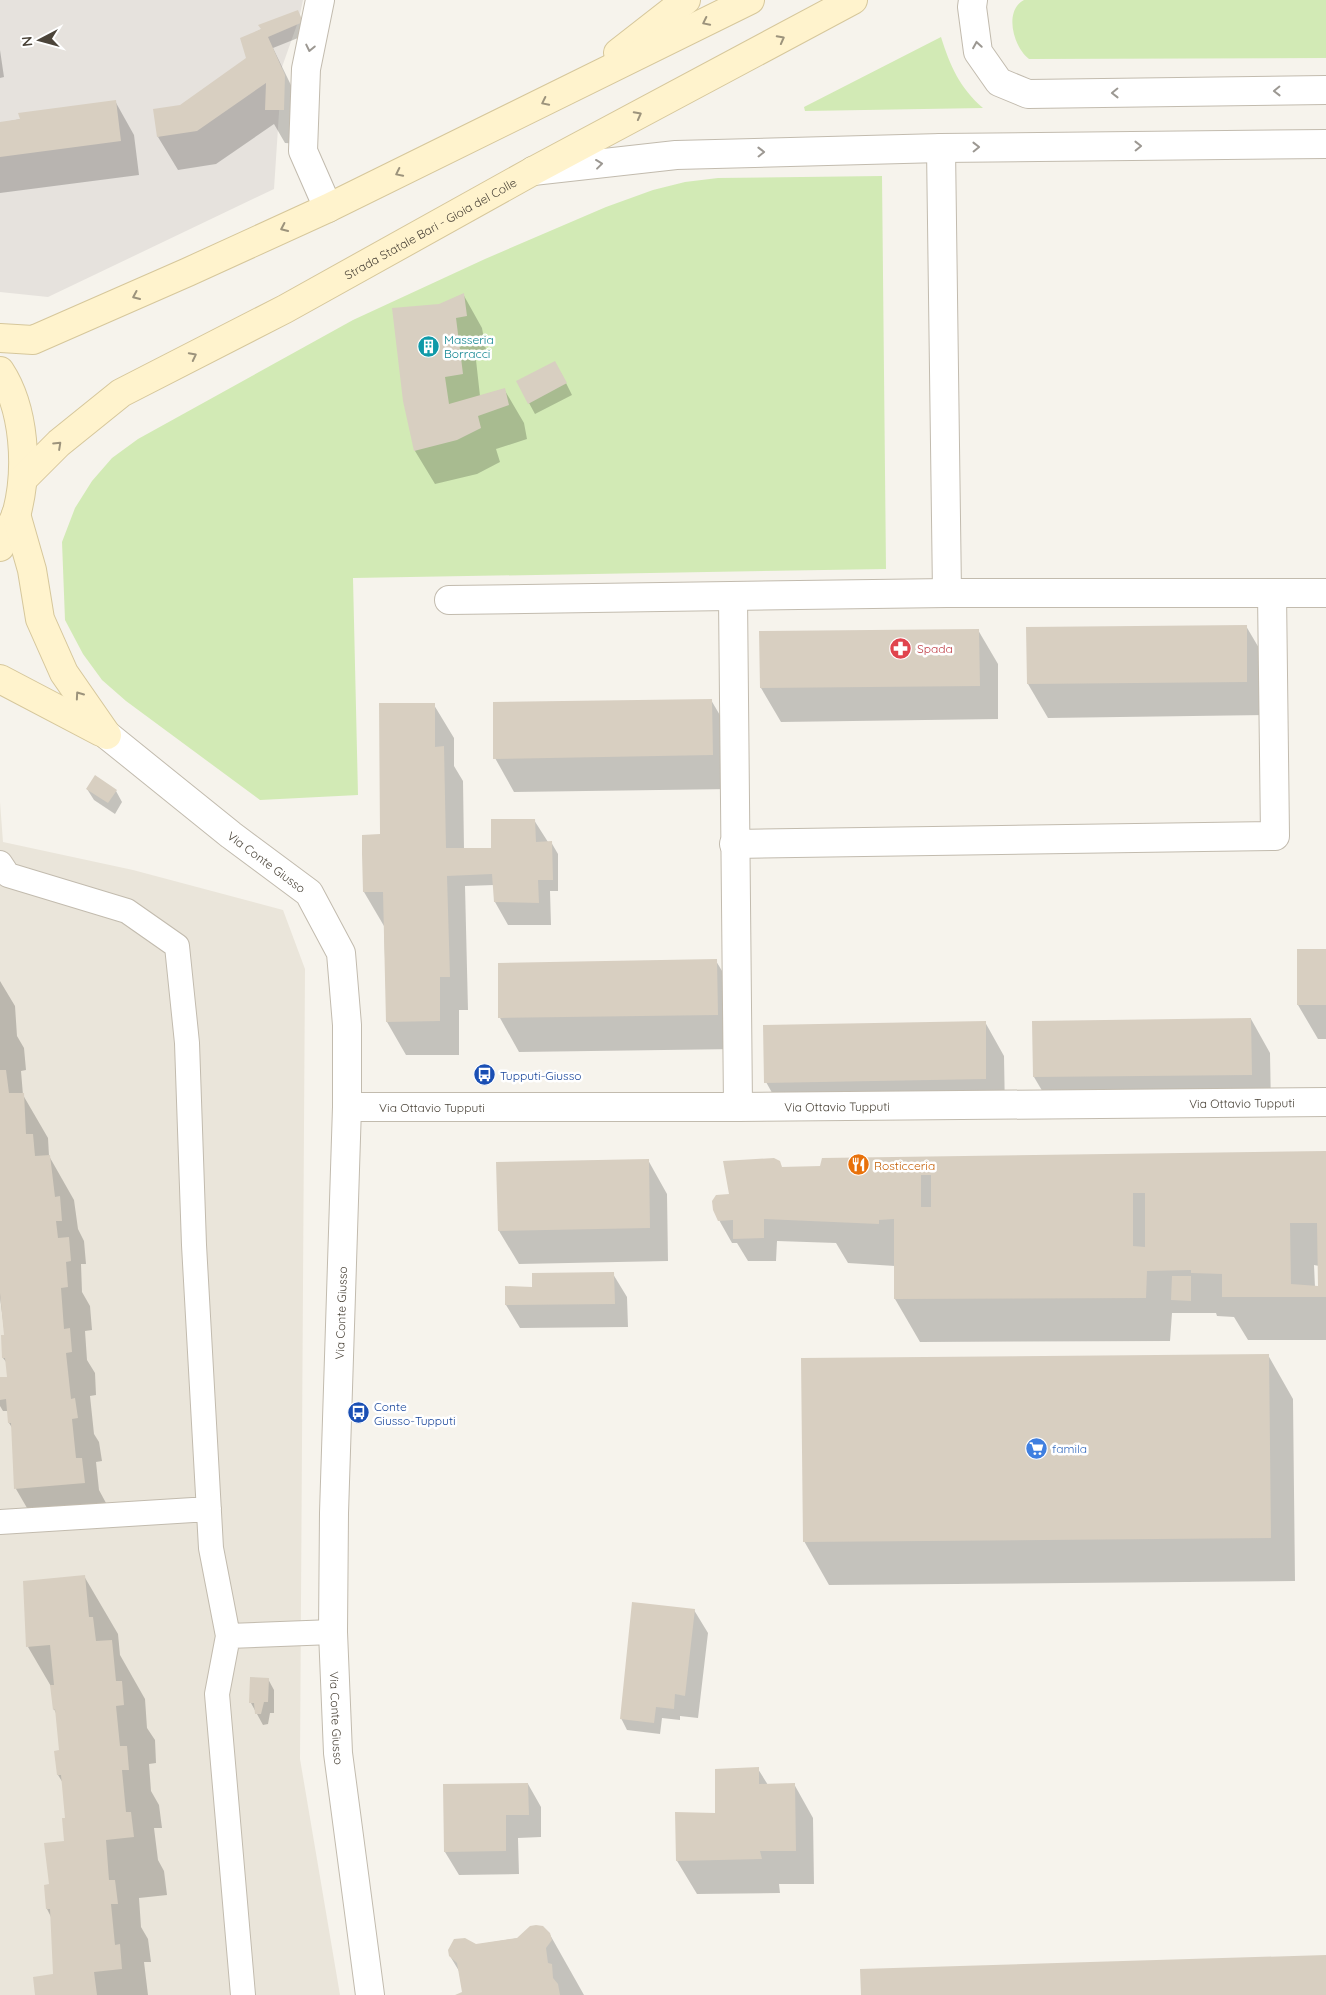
<svg xmlns="http://www.w3.org/2000/svg" width="1326" height="1995" viewBox="0 0 1326 1995" font-family="Quicksand,sans-serif">
  <style>
    .residential { fill: #eae5da }
    .industrial { fill: #e6e2dd }
    .green { fill: #d2eab5 }
    .shadow { fill: #0003; fill-rule: evenodd }
    .building { fill: #d8cfc1; fill-rule: evenodd }
    .lines { fill: none; stroke-linecap: round; stroke-linejoin: round }
    .lane-casing { stroke: #c2bbae; stroke-width: 26 }
    .street-casing { stroke: #c2bbae; stroke-width: 30 }
    .secondary-casing { stroke: #d6c79b; stroke-width: 30 }
    .lane { stroke: #fff; stroke-width: 24 }
    .street { stroke: #fff; stroke-width: 28 }
    .secondary { stroke: #fff3cd; stroke-width: 28 }
    .oneway { stroke: #9c937c }
    .oneway2 { stroke: #9c9892 }
    .labels { text-anchor: middle; dominant-baseline: central; stroke-width: 5; stroke-linejoin: round; paint-order: stroke }
    .street-label { font-size: 12px; fill: #4b4439; stroke: #fff }
    .culture-label { font-size: 12px; fill: #0d838f; stroke: #fff; text-anchor: start }
    .health-label { font-size: 12px; fill: #be3a42; stroke: #fff; text-anchor: start }
    .transit-label { font-size: 12px; fill: #164399; stroke: #fff; text-anchor: start }
    .food-label { font-size: 12px; fill: #c56008; stroke: #fff; text-anchor: start }
    .shop-label { font-size: 12px; fill: #366cbe; stroke: #fff; text-anchor: start }
  </style>
  <rect width="100%" height="100%" fill="#f6f3ec"/>
  <path class="residential" d="M 0,802 L 3,842 L 133,870 L 283,910 L 305,969 L 300,1759 L 340,1995 L 0,1995 Z"/>
  <path class="industrial" d="M 0,0 L 303,0 L 299,19 L 282,67 L 274,189 L 48,297 L 0,292 Z"/>
  <path class="green" d="M 1024,0 L 1326,0 L 1326,58 L 1029,59 C 1014,48 1003,11 1024,0 Z
    M 941,37 C 950,66 960,88 983,108 L 805,111 L 804,107 Z
    M 882,176 L 886,569 L 353,578 L 358,795 L 260,800 L 126,701 L 102,680 L 83,654 L 65,620 L 62,542 L 75,508 L 92,481 L 112,458 L 138,439 L 353,320 L 485,259 L 606,207 L 653,190 L 685,182 L 718,178 Z"/>
  <path class="shadow" d="M 298,12 L 308,34 L 273,48 L 303,110 L 302,144 L 285,143 L 274,124 L 216,164 L 178,170 L 158,137 L 180,106 L 248,59 L 241,39 Z
    M 0,50 L 4,77 L 0,78 Z
    M 115,101 L 134,135 L 139,175 L 0,193 L 0,123 Z
    M 463,294 L 482,328 L 486,350 L 475,351 L 480,396 L 504,389 L 524,423 L 527,439 L 496,449 L 500,462 L 477,474 L 435,484 L 415,451 L 439,305 Z
    M 561,373 L 572,395 L 535,414 L 529,403 Z
    M 1246,626 L 1266,660 L 1266,715 L 1048,718 L 1028,684 L 1028,628 Z
    M 978,630 L 998,664 L 998,719 L 781,722 L 761,688 L 761,632 Z
    M 711,700 L 731,734 L 732,789 L 514,792 L 495,758 Z
    M 434,705 L 454,738 L 454,766 L 463,781 L 464,849 L 491,849 L 534,820 L 548,842 L 551,842 L 558,854 L 558,891 L 550,891 L 551,925 L 508,925 L 495,902 L 494,885 L 465,886 L 468,1010 L 459,1010 L 459,1055 L 406,1055 L 387,1022 L 384,926 L 364,892 L 381,836 Z
    M 87,789 L 116,791 L 122,802 L 115,814 L 94,800 Z
    M 1326,950 L 1326,1039 L 1318,1039 L 1298,1005 L 1298,951 Z
    M 716,961 L 736,994 L 737,1049 L 519,1052 L 500,1018 Z
    M 0,981 L 15,1006 L 17,1036 L 24,1048 L 26,1070 L 21,1071 L 23,1095 L 48,1138 L 49,1156 L 74,1200 L 78,1229 L 84,1241 L 86,1264 L 81,1264 L 82,1292 L 90,1306 L 92,1330 L 85,1331 L 87,1360 L 95,1373 L 96,1395 L 90,1396 L 94,1434 L 99,1442 L 102,1461 L 96,1462 L 99,1490 L 106,1503 L 109,1526 L 41,1532 L 16,1489 L 13,1429 L 9,1423 L 8,1411 L 3,1411 L 0,1406 L 0,1378 L 8,1378 L 7,1363 L 3,1358 L 5,1336 L 0,1297 Z
    M 1251,1019 L 1270,1053 L 1271,1108 L 1054,1111 L 1034,1077 L 1034,1022 Z
    M 985,1022 L 1004,1056 L 1005,1112 L 785,1116 L 766,1082 Z
    M 1326,1153 L 1326,1340 L 1248,1340 L 1234,1317 L 1217,1316 L 1216,1313 L 1172,1313 L 1170,1341 L 920,1342 L 895,1299 L 895,1266 L 848,1263 L 836,1243 L 777,1241 L 776,1261 L 748,1261 L 737,1243 L 732,1243 L 719,1220 L 730,1195 L 782,1168 ZM 1314,1265 L 1319,1266 L 1320,1287 L 1315,1287 Z
    M 648,1160 L 667,1194 L 668,1261 L 519,1264 L 499,1231 Z
    M 613,1274 L 627,1297 L 628,1327 L 520,1328 L 506,1305 L 533,1288 Z
    M 1268,1355 L 1293,1399 L 1295,1581 L 829,1585 L 804,1541 Z
    M 84,1576 L 118,1634 L 120,1655 L 145,1699 L 147,1728 L 155,1740 L 156,1763 L 149,1764 L 151,1791 L 159,1805 L 162,1828 L 154,1828 L 158,1860 L 164,1871 L 167,1895 L 139,1898 L 141,1927 L 148,1939 L 151,1962 L 144,1962 L 148,1995 L 36,1995 L 55,1976 L 51,1917 L 47,1909 L 50,1885 L 65,1842 L 66,1819 L 63,1783 L 58,1775 L 60,1751 L 57,1715 L 54,1709 L 52,1688 L 28,1647 Z
    M 694,1610 L 708,1633 L 698,1718 L 680,1716 L 680,1720 L 662,1718 L 660,1734 L 627,1730 L 621,1718 Z
    M 268,1679 L 274,1690 L 274,1713 L 270,1713 L 268,1724 L 263,1725 L 251,1703 Z
    M 758,1769 L 768,1785 L 794,1784 L 813,1818 L 814,1884 L 779,1884 L 780,1893 L 697,1894 L 677,1861 L 716,1814 Z
    M 528,1784 L 541,1807 L 541,1837 L 518,1838 L 519,1874 L 459,1875 L 445,1852 Z
    M 549,1933 L 584,1995 L 458,1995 L 463,1993 L 459,1971 L 450,1956 L 475,1945 Z"/>
  <path class="building" d="M 298,10 L 303,22 L 268,37 L 285,75 L 284,110 L 265,110 L 266,83 L 197,131 L 157,137 L 153,109 L 180,105 L 246,58 L 240,38 L 261,29 L 258,25 Z
    M 116,100 L 121,141 L 0,157 L 0,122 L 20,119 L 18,113 Z
    M 464,293 L 467,316 L 456,318 L 463,374 L 445,377 L 449,404 L 505,388 L 509,405 L 478,416 L 481,428 L 457,440 L 414,451 L 403,401 L 392,308 L 439,304 Z
    M 555,361 L 567,383 L 528,404 L 516,381 Z
    M 1247,625 L 1247,682 L 1027,684 L 1026,627 Z
    M 979,629 L 980,686 L 760,688 L 759,631 Z
    M 712,699 L 713,755 L 493,759 L 493,702 Z
    M 379,703 L 435,703 L 435,747 L 444,746 L 446,848 L 491,848 L 491,819 L 535,819 L 536,842 L 552,841 L 553,880 L 538,880 L 539,903 L 494,902 L 492,874 L 447,876 L 450,977 L 440,977 L 440,1021 L 386,1022 L 383,892 L 363,892 L 362,854 L 362,835 L 380,834 Z
    M 95,775 L 117,790 L 108,803 L 86,789 Z
    M 1297,949 L 1326,949 L 1326,1005 L 1297,1005 Z
    M 717,959 L 718,1015 L 498,1018 L 498,963 Z
    M 1251,1018 L 1252,1075 L 1033,1077 L 1032,1021 Z
    M 986,1021 L 986,1079 L 764,1083 L 763,1025 Z
    M 0,1070 L 6,1070 L 9,1093 L 24,1093 L 26,1134 L 33,1134 L 35,1156 L 50,1155 L 55,1197 L 60,1196 L 62,1221 L 56,1221 L 58,1238 L 69,1237 L 71,1261 L 66,1262 L 68,1287 L 61,1288 L 64,1329 L 70,1328 L 72,1352 L 66,1353 L 71,1399 L 75,1398 L 78,1418 L 72,1419 L 76,1458 L 82,1458 L 85,1483 L 14,1489 L 11,1423 L 8,1423 L 6,1399 L 0,1400 L 0,1377 L 7,1377 L 5,1358 L 2,1358 L 1,1335 L 4,1335 L 0,1293 Z
    M 1326,1151 L 1326,1297 L 1222,1297 L 1222,1274 L 1191,1273 L 1191,1270 L 1147,1271 L 1146,1298 L 894,1299 L 894,1219 L 879,1220 L 879,1224 L 764,1219 L 764,1238 L 733,1239 L 733,1220 L 718,1221 L 713,1210 L 712,1201 L 716,1195 L 729,1194 L 723,1161 L 774,1158 L 780,1161 L 782,1167 L 820,1166 L 822,1158 ZM 921,1175 L 931,1175 L 931,1207 L 921,1207 ZM 1133,1193 L 1145,1193 L 1145,1247 L 1133,1246 ZM 1290,1223 L 1317,1223 L 1318,1286 L 1291,1284 Z
    M 649,1159 L 650,1228 L 498,1231 L 496,1162 Z
    M 614,1272 L 615,1304 L 505,1305 L 505,1286 L 532,1287 L 532,1273 Z
    M 1172,1276 L 1191,1276 L 1191,1301 L 1171,1300 Z
    M 1269,1354 L 1271,1538 L 803,1542 L 801,1358 Z
    M 85,1575 L 89,1617 L 93,1617 L 96,1641 L 112,1640 L 116,1681 L 122,1681 L 124,1705 L 116,1706 L 120,1746 L 127,1746 L 129,1770 L 122,1770 L 126,1812 L 131,1812 L 134,1837 L 106,1840 L 109,1880 L 115,1880 L 118,1904 L 111,1904 L 115,1945 L 120,1944 L 122,1969 L 94,1972 L 97,1995 L 35,1995 L 33,1977 L 53,1974 L 50,1909 L 46,1909 L 44,1885 L 49,1884 L 44,1843 L 64,1841 L 62,1818 L 65,1818 L 61,1775 L 57,1775 L 54,1751 L 59,1750 L 55,1709 L 53,1710 L 50,1685 L 54,1685 L 50,1645 L 26,1647 L 23,1581 Z
    M 632,1602 L 695,1609 L 685,1696 L 675,1694 L 674,1709 L 656,1707 L 654,1723 L 620,1719 Z
    M 250,1677 L 269,1678 L 268,1702 L 264,1702 L 261,1714 L 255,1714 L 254,1703 L 249,1703 Z
    M 759,1767 L 759,1784 L 795,1783 L 796,1851 L 760,1851 L 762,1859 L 676,1861 L 675,1812 L 715,1813 L 715,1769 Z
    M 528,1783 L 529,1815 L 506,1815 L 506,1851 L 444,1852 L 443,1784 Z
    M 536,1925 L 543,1926 L 550,1933 L 552,1940 L 546,1948 L 548,1963 L 552,1964 L 553,1978 L 558,1984 L 560,1995 L 455,1995 L 462,1992 L 457,1963 L 449,1956 L 448,1950 L 454,1939 L 465,1938 L 476,1944 L 517,1938 L 530,1926 Z
    M 1326,1955 L 1326,1995 L 861,1995 L 860,1969 Z"/>
  <g class="lines">
    <defs>
      <path id="lane" d="M 0,863 L 8,875 L 127,911 L 177,946 L 187,1043 L 194,1245 L 211,1548 L 228,1636 L 333,1632
        M 0,1522 L 209,1509
        M 228,1636 L 217,1694 L 243,1995"/>
      <g id="street">
        <path d="M 320,0 L 306,69 L 303,151 L 328,208"/>
        <path d="M 973,0 L 972,7 L 978,52 L 999,82 L 1028,94 L 1326,90"/>
        <path d="M 941,148 L 947,593"/>
        <path d="M 533,171 L 676,155 L 941,148 L 1326,144"/>
        <path d="M 733,597 L 738,1107"/>
        <path d="M 449,600 L 947,593 L 1326,593"/>
        <path id="s1" d="M 107,735 L 231,835 L 309,893 L 341,953 L 347,1025 L 347,1107 L 334,1513 L 333,1632 L 338,1753 L 370,1995"/>
        <path d="M 734,844 L 1275,836 L 1272,593"/>
        <path id="s2" d="M 347,1107 L 738,1107 L 1326,1102"/>
      </g>
      <g id="secondary">
        <path d="M 618,53 L 686,0"/>
        <path d="M 0,338 L 33,340 L 188,272 L 328,208 L 750,0"/>
        <path d="M 0,371 C 25,409 28,469 17,512 C 13,524 5,536 0,547"/>
        <path id="s3" d="M 23,479 L 59,443 L 121,393 L 285,309 L 533,171 L 853,0"/>
        <path d="M 16,514 L 32,570 L 40,619 L 64,673 L 107,735"/>
        <path d="M 0,679 L 101,732"/>
      </g>
    </defs>
    <use href="#lane" class="lane-casing"/>
    <use href="#street" class="street-casing"/>
    <use href="#secondary" class="secondary-casing"/>
    <use href="#lane" class="lane"/>
    <use href="#street" class="street"/>
    <use href="#secondary" class="secondary"/>
  </g>
  <defs><path id="oneway-chevron" d="M-2-3.5L2.5 0L-2 3.5" fill="none" stroke-width="1.6" stroke-linecap="round" stroke-linejoin="round" transform="scale(1.25)"/></defs>
  <g class="oneway">
    <use href="#oneway-chevron" transform="translate(706 22) rotate(154)"/>
    <use href="#oneway-chevron" transform="translate(781 39) rotate(-28)"/>
    <use href="#oneway-chevron" transform="translate(545 102) rotate(154)"/>
    <use href="#oneway-chevron" transform="translate(638 115) rotate(-28)"/>
    <use href="#oneway-chevron" transform="translate(399 173) rotate(154)"/>
    <use href="#oneway-chevron" transform="translate(284 228) rotate(155)"/>
    <use href="#oneway-chevron" transform="translate(136 296) rotate(156)"/>
    <use href="#oneway-chevron" transform="translate(193 356) rotate(-27)"/>
    <use href="#oneway-chevron" transform="translate(58 445) rotate(-43)"/>
    <use href="#oneway-chevron" transform="translate(79 695) rotate(-125)"/>
  </g>
  <g class="oneway2">
    <use href="#oneway-chevron" transform="translate(977 45) rotate(-99)"/>
    <use href="#oneway-chevron" transform="translate(310 48) rotate(102)"/>
    <use href="#oneway-chevron" transform="translate(1277 91) rotate(179)"/>
    <use href="#oneway-chevron" transform="translate(1115 93) rotate(179)"/>
    <use href="#oneway-chevron" transform="translate(1138 146) rotate(-1)"/>
    <use href="#oneway-chevron" transform="translate(976 147) rotate(-1)"/>
    <use href="#oneway-chevron" transform="translate(761 152) rotate(-1)"/>
    <use href="#oneway-chevron" transform="translate(599 164) rotate(-7)"/>
  </g>
  <defs>
    <symbol id="building-disc" viewBox="-11 -11 22 22"><circle r="9.5" fill="#0f9aa8" stroke="#fff"/><path d="M-4-6H4V6H1V3H-1V6H-4ZM-2.5-4.3h1.7v1.8h-1.7ZM.8-4.3h1.7v1.8H.8ZM-2.5-1h1.7V.8h-1.7ZM.8-1h1.7V.8H.8Z" fill="#fff"/></symbol>
    <symbol id="pharmacy-disc" viewBox="-11 -11 22 22"><circle r="9.5" fill="#e0444e" stroke="#fff"/><path d="M-2-6h4v4h4v4h-4v4h-4v-4h-4v-4h4Z" fill="#fff"/></symbol>
    <symbol id="bus-disc" viewBox="-11 -11 22 22"><circle r="9.5" fill="#1a4fb4" stroke="#fff"/><path d="M-5-6H5V4H4V6H2V4H-2V6H-4V4H-5ZM-3.5-4V0h7V-4ZM-3.5 1.2v1.5H-2V1.2ZM2 1.2v1.5H3.5V1.2Z" fill="#fff"/></symbol>
    <symbol id="restaurant-disc" viewBox="-11 -11 22 22"><circle r="9.5" fill="#e8710a" stroke="#fff"/><path d="M-5-6h1v4h1v-4h1v4h1v-4h1v5L-1.5 .5V6h-2V.5L-5-1ZM5-6V6H3V1.5H1.5Q1.5-4 5-6Z" fill="#fff"/></symbol>
    <symbol id="supermarket-disc" viewBox="-11 -11 22 22"><circle r="9.5" fill="#3f7fe0" stroke="#fff"/><path d="M-6-5.5h2.5l.6 2H6L4.5 2H-2.5L-4.4-4H-6ZM-1.5 3.2a1.3 1.3 0 1 0 .1 0ZM3 3.2a1.3 1.3 0 1 0 .1 0Z" fill="#fff"/></symbol>
  </defs>
  <g fill-rule="evenodd">
    <use href="#building-disc" x="416" y="334" width="25" height="25"/>
    <use href="#pharmacy-disc" x="888" y="636" width="25" height="25"/>
    <use href="#bus-disc" x="472" y="1062" width="25" height="25"/>
    <use href="#restaurant-disc" x="846" y="1152" width="25" height="25"/>
    <use href="#bus-disc" x="346" y="1400" width="25" height="25"/>
    <use href="#supermarket-disc" x="1024" y="1436" width="25" height="25"/>
  </g>
  <g class="labels">
    <g class="street-label">
      <text stroke="none"><textPath href="#s3" startOffset="481">Strada Statale Bari - Gioia del Colle</textPath></text>
      <text stroke="none"><textPath href="#s1" startOffset="204">Via Conte Giusso</textPath></text>
      <text stroke="none"><textPath href="#s2" startOffset="895">Via Ottavio Tupputi</textPath></text>
      <text stroke="none"><textPath href="#s2" startOffset="490">Via Ottavio Tupputi</textPath></text>
      <text stroke="none"><textPath href="#s2" startOffset="85">Via Ottavio Tupputi</textPath></text>
      <text transform="translate(341 1313) rotate(-88)">Via Conte Giusso</text>
      <text stroke="none"><textPath href="#s1" startOffset="1090">Via Conte Giusso</textPath></text>
    </g>
    <g class="culture-label">
      <text x="444" y="339">Masseria<tspan x="444" dy="14">Borracci</tspan></text>
    </g>
    <g class="health-label">
      <text x="917" y="648">Spada</text>
    </g>
    <g class="transit-label">
      <text x="500" y="1075">Tupputi-Giusso</text>
      <text x="374" y="1406">Conte<tspan x="374" dy="14">Giusso-Tupputi</tspan></text>
    </g>
    <g class="food-label">
      <text x="874" y="1165">Rosticceria</text>
    </g>
    <g class="shop-label">
      <text x="1052" y="1448">famila</text>
    </g>
  </g>
  <g transform="translate(40 40) rotate(264)" stroke="#ffffff" stroke-width="4" paint-order="stroke">
  <path d="M0-4L9 19L0 12L-9 19Z" fill="#4b4439"/>
  <text y="-8" font-size="14" font-weight="bold" text-anchor="middle" fill="#4b4439">N</text>
  </g>
</svg>
